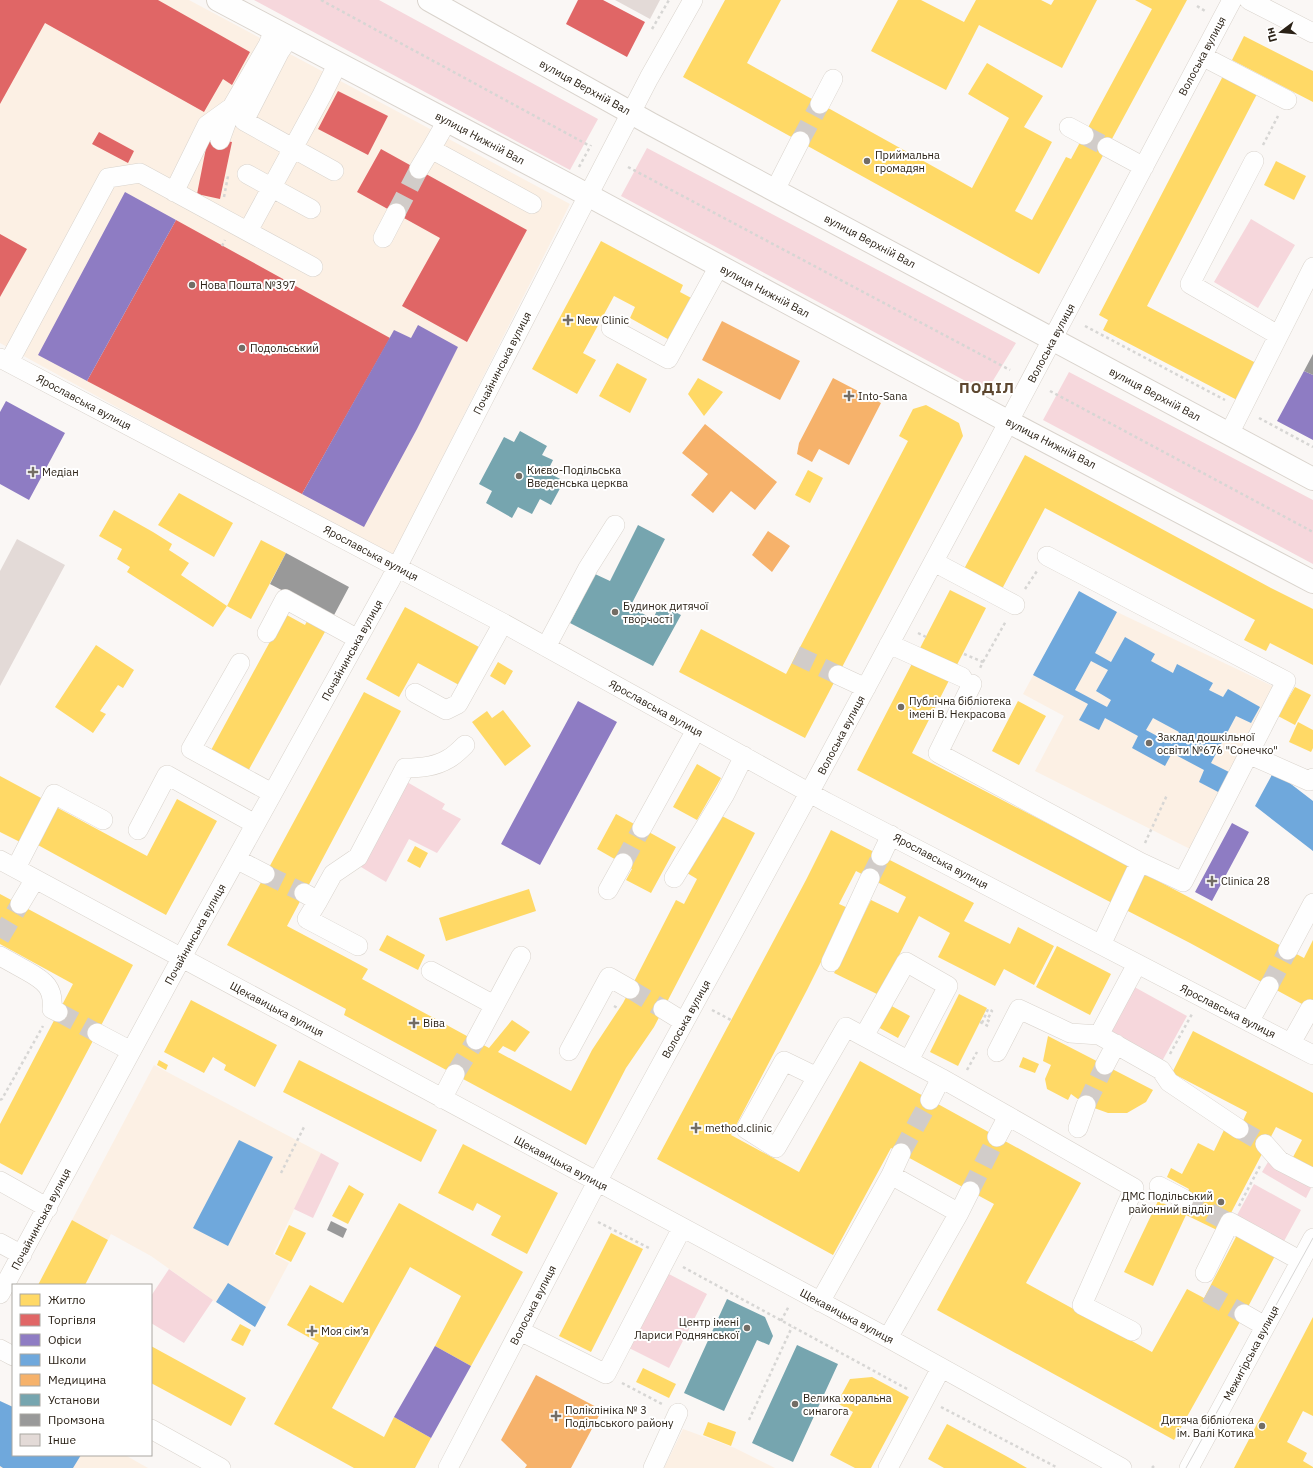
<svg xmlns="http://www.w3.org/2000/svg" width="1313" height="1468" viewBox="0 0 1313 1468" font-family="'IBM Plex Sans',sans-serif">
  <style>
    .built { fill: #fcf0e4 }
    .green { fill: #f6d7dc }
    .homes { fill: #ffd966 }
    .shops { fill: #e06666 }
    .offices { fill: #8e7cc3 }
    .schools { fill: #6fa8dc; fill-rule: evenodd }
    .health { fill: #f6b26b }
    .public { fill: #76a5af }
    .industry { fill: #999 }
    .building { fill: #e3dad7 }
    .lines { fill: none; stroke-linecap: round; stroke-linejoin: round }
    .minor-tunnel { stroke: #d1ccc9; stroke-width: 19; stroke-dasharray: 19 10; stroke-linecap: butt }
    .minor-casing { stroke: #d9d3cc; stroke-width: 20 }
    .major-casing { stroke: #d9d3cc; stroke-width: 24 }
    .path { stroke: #d7d6d4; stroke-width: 2.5; stroke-dasharray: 3 3; stroke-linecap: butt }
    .minor { stroke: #fefefe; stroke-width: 19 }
    .major { stroke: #fefefe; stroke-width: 22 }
    .tram { stroke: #d7d6d5; stroke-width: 1 }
    .poi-dot { fill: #736d65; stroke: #fff; stroke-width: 1.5 }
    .labels { text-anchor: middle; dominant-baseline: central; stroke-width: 4; stroke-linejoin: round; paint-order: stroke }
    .street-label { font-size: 11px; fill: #2b2217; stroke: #fff }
    .poi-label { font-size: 11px; fill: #2b2217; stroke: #fff; text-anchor: start }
    .district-label { font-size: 15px; font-weight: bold; letter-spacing: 1px; fill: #5d4730; stroke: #fff }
  </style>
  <rect width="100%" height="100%" fill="#faf7f5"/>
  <path class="built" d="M 0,0 L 189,0 L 570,204 L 392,558 L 0,343 Z
    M 1079,591 L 1117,612 L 1277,688 L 1190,849 L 1035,771 L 1064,716 L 1023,694 Z
    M 154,1065 L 321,1153 L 273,1254 L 289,1263 L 255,1327 L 213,1300 L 151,1256 L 111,1234 L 108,1240 L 72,1220 Z
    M 0,1401 L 13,1407 L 13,1455 L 125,1455 L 148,1468 L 0,1468 Z
    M 683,1429 L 735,1448 L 775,1468 L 664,1468 Z"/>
  <path class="green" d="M 254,0 L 379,0 L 598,119 L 570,170 Z
    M 647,148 L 1016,343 L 986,392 L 621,196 Z
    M 1251,219 L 1295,245 L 1258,308 L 1214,282 Z
    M 1069,372 L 1313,500 L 1313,564 L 1043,420 Z
    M 407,782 L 445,804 L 442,809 L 461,819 L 437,853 L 409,839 L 386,882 L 361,867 Z
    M 1129,984 L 1187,1016 L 1161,1063 L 1103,1031 Z
    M 321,1153 L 339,1163 L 313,1218 L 294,1209 Z
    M 1268,1162 L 1311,1188 L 1306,1198 L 1262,1172 Z
    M 1254,1184 L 1301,1210 L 1283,1243 L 1236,1217 Z
    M 169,1269 L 213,1300 L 184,1343 L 151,1323 L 151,1296 Z
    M 667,1273 L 707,1294 L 669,1368 L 629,1348 Z"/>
  <path class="homes" d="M 725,0 L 781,0 L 747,63 L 972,188 L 1009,118 L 968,94 L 987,63 L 1043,96 L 1024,127 L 1052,142 L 1015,211 L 1032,220 L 1066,157 L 1071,159 L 1152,9 L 1135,0 L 1187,0 L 1039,274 L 683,77 Z
    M 898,0 L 921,0 L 964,22 L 976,0 L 1041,0 L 1051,5 L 1054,0 L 1097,0 L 1062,68 L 979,25 L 946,90 L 871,51 Z
    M 1244,36 L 1313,71 L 1313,102 L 1232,60 Z
    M 1223,76 L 1257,94 L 1147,306 L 1256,363 L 1237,400 L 1103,330 L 1108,320 L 1099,315 Z
    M 1276,161 L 1306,176 L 1294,200 L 1264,185 Z
    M 601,241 L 683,285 L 680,292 L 695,300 L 673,342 L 630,318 L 635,307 L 614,296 L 583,353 L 596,360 L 577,394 L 532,369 Z
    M 617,363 L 647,379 L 630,413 L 599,396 Z
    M 698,378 L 723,392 L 704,416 L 688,394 Z
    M 926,405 L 959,423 L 963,436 L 805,738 L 679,672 L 701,629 L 786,674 L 908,441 L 899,436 L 913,409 Z
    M 1025,455 L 1271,588 L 1313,609 L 1313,665 L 1270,643 L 1266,651 L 1244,640 L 1255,620 L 1045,508 L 1002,589 L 964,569 Z
    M 808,470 L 823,478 L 810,503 L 795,495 Z
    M 179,493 L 233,523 L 214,557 L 158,525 Z
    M 114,510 L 153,532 L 172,544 L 169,550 L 189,563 L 181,575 L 227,606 L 213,627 L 127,572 L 130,567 L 117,559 L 122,549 L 99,536 Z
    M 261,540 L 286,553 L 251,619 L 227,606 Z
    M 950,590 L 986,608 L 912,753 L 1133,868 L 1114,904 L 857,770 Z
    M 405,607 L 479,647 L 459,685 L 418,663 L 399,697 L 366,679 Z
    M 285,614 L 305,625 L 308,619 L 326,630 L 247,773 L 210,752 Z
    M 96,645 L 134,670 L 123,688 L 118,685 L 100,711 L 106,714 L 93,733 L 55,707 Z
    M 498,662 L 513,671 L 505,685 L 490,676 Z
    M 1295,687 L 1311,695 L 1295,725 L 1278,716 Z
    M 364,692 L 401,711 L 287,926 L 368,969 L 362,979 L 489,1048 L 512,1020 L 530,1032 L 515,1052 L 503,1046 L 498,1052 L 571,1091 L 592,1050 L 623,1003 L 676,900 L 684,904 L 697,879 L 687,873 L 718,814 L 755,833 L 654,1027 L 626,1068 L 586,1145 L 344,1015 L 346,1009 L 227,945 Z
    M 1018,701 L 1046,716 L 1019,765 L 992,751 Z
    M 503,710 L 531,746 L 505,766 L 472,722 L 487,711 L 492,718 Z
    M 1298,722 L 1313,730 L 1313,748 L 1311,752 L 1289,742 Z
    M 697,764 L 721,778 L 697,820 L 673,807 Z
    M 0,776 L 43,799 L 20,842 L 0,832 Z
    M 177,799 L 217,821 L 166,915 L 36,844 L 56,807 L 147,856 Z
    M 616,814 L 676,847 L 651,893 L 626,880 L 632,869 L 597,849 Z
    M 831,830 L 974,903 L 964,921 L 1010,944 L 1018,927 L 1054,946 L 1034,985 L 1004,969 L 995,986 L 938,957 L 950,933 L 919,916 L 879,995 L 834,973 L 871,900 L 898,913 L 906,897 L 856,871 L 839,904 L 848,908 L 807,990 L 731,1135 L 799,1172 L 860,1061 L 1081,1183 L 1026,1283 L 1152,1352 L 1187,1289 L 1204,1298 L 1237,1235 L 1275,1256 L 1241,1320 L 1174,1440 L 937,1310 L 994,1204 L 891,1148 L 833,1255 L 657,1159 L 806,880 Z
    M 415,846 L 428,853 L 420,868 L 407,861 Z
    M 1143,873 L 1304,958 L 1313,940 L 1313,1010 L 1190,943 L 1124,909 Z
    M 529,889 L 536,911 L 446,941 L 439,918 Z
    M 0,894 L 133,965 L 22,1175 L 0,1163 L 0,1124 L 73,984 L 0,944 Z
    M 387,935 L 425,955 L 418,970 L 379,950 Z
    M 1057,946 L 1111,974 L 1090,1015 L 1036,987 Z
    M 959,994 L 987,1008 L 958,1066 L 930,1052 Z
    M 191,1000 L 277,1045 L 255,1087 L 224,1070 L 226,1065 L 213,1057 L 204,1073 L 164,1052 Z
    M 888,1004 L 910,1016 L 898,1038 L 876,1026 Z
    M 1193,1031 L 1313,1093 L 1313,1170 L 1292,1159 L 1302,1140 L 1276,1127 L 1221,1232 L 1186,1215 L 1153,1286 L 1124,1272 L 1158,1201 L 1182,1212 L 1178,1210 L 1189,1189 L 1167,1177 L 1171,1168 L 1182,1174 L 1198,1143 L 1214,1151 L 1224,1130 L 1236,1136 L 1247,1112 L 1172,1073 Z
    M 1048,1036 L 1153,1090 L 1146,1102 L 1127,1113 L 1108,1113 L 1086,1105 L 1071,1094 L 1068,1100 L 1047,1089 L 1045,1079 L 1051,1065 L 1043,1061 Z
    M 1023,1057 L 1039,1064 L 1035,1073 L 1019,1067 Z
    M 159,1060 L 168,1065 L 166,1070 L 157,1065 Z
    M 299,1060 L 437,1130 L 421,1162 L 283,1092 Z
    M 463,1144 L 558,1193 L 527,1254 L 491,1235 L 501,1216 L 477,1203 L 473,1211 L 438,1193 Z
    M 349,1185 L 364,1194 L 348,1224 L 332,1216 Z
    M 399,1203 L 523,1272 L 471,1366 L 435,1346 L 461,1296 L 410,1267 L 332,1408 L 384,1437 L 394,1417 L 431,1438 L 415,1468 L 354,1468 L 274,1424 L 319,1343 L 287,1325 L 310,1285 L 343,1303 Z
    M 72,1220 L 108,1240 L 85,1285 L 38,1285 Z
    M 289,1225 L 306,1233 L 291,1262 L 275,1254 Z
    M 611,1233 L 643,1249 L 591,1352 L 559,1336 Z
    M 1313,1317 L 1313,1416 L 1303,1411 L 1287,1442 L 1307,1453 L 1303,1461 L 1313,1467 L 1313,1468 L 1234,1468 Z
    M 240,1324 L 251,1330 L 243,1346 L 231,1340 Z
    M 151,1346 L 246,1398 L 231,1426 L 151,1383 Z
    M 643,1368 L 676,1384 L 669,1398 L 636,1382 Z
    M 872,1377 L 909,1397 L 871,1468 L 855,1468 L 830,1455 L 853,1412 L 837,1403 L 850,1379 Z
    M 708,1422 L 736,1432 L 731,1446 L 703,1435 Z
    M 947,1424 L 1006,1456 L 1027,1468 L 944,1468 L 928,1459 Z"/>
  <path class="shops" d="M 0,0 L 158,0 L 250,52 L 232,85 L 223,79 L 204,112 L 45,23 L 0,104 Z
    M 578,0 L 603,0 L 645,22 L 627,57 L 566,24 Z
    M 338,91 L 388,116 L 368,155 L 318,129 Z
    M 99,132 L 134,151 L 128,163 L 92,144 Z
    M 208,138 L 232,142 L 220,199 L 197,194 Z
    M 381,149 L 527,230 L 467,342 L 402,306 L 440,238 L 357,192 Z
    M 176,220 L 390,338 L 302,494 L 87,381 Z
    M 0,234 L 27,249 L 0,297 Z"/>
  <path class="offices" d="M 125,192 L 176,220 L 87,381 L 38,355 Z
    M 418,325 L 458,347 L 417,429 L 364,527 L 302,494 L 394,330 L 411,338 Z
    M 1304,371 L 1313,375 L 1313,440 L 1277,421 Z
    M 6,401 L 65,433 L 29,500 L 0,484 L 0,412 Z
    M 578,701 L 617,722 L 540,865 L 501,844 Z
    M 1232,823 L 1249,832 L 1212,901 L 1195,892 Z
    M 435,1346 L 471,1366 L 431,1438 L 394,1417 Z"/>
  <path class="schools" d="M 1079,591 L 1117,612 L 1095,653 L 1111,662 L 1125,637 L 1155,654 L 1151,661 L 1173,673 L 1177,664 L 1213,683 L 1209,690 L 1223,697 L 1228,689 L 1260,707 L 1251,723 L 1236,716 L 1211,763 L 1231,773 L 1220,793 L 1199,782 L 1204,770 L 1172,753 L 1165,766 L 1132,748 L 1138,736 L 1105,718 L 1099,730 L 1079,720 L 1088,704 L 1033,675 ZM 1091,661 L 1108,670 L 1096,691 L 1111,700 L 1107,707 L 1075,690 ZM 1153,718 L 1179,732 L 1172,744 L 1146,730 Z
    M 1274,771 L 1313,801 L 1313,851 L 1255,806 Z
    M 239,1140 L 273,1157 L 228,1246 L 193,1228 Z
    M 228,1283 L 266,1307 L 255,1327 L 216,1302 Z
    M 0,1401 L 13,1407 L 13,1455 L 81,1455 L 73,1468 L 3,1468 L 0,1466 Z"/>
  <path class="health" d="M 722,321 L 800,361 L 780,400 L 702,360 Z
    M 833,378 L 881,403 L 849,465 L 819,449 L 812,462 L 797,454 L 799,443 Z
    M 705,424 L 777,482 L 755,510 L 731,491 L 713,513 L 691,495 L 708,474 L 682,453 Z
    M 768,531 L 790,546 L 772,572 L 752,555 Z
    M 536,1375 L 602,1410 L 571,1468 L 525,1468 L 527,1465 L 501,1440 Z"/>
  <path class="public" d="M 520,431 L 547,446 L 542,455 L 553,460 L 547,472 L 564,481 L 551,505 L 540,499 L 532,514 L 518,507 L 512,518 L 486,503 L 492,491 L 479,484 L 504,437 L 514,442 Z
    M 638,525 L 665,539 L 630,607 L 653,619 L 660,604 L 681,615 L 653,666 L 570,623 L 595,574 L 610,581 Z
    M 727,1299 L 765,1317 L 773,1336 L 769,1345 L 757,1340 L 724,1411 L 684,1393 Z
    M 797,1345 L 838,1364 L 793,1462 L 752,1443 Z"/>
  <path class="industry" d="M 1313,354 L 1313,375 L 1304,371 Z
    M 286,553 L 349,587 L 333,617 L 270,584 Z
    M 331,1221 L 347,1229 L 343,1238 L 327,1230 Z"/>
  <path class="building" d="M 615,0 L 660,0 L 650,19 Z
    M 17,539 L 65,565 L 0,686 L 0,571 Z"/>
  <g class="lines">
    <path class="minor-tunnel" d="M 1084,135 L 1107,147
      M 800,141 L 820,104
      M 396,213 L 419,169
      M 796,655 L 838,675
      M 623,863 L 642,828
      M 265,874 L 304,893
      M 870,878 L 881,856
      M 0,938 L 20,904
      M 1269,986 L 1288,950
      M 630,989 L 663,1009
      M 58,1012 L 97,1033
      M 455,1074 L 476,1040
      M 1086,1105 L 1105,1065
      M 1239,1129 L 1265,1144
      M 901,1153 L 930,1100
      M 970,1191 L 997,1137
      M 1184,1199 L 1226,1221
      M 1207,1293 L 1244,1314"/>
    <defs>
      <path id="minor" d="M 1249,0 L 1313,33
        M 289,38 L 280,51 L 244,121 L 334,171
        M 1202,56 L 1287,100
        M 820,104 L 833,79
        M 447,121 L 431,149 L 532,204
        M 1069,127 L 1084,135
        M 220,140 L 232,107 L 268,45 L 274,30
        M 1107,147 L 1144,167
        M 1254,161 L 1190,284 L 1278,335
        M 419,169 L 431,149
        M 247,174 L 311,209
        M 775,190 L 800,141
        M 174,192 L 207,125 L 232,107
        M 248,231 L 322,95 L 338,63
        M 383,238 L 396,213
        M 611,328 L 668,359 L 719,266
        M 0,358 L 503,623 L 826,802 L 1313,1055
        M 9,362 L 108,178 L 140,173 L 313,267
        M 1229,434 L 1313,267
        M 1047,556 L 1286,681 L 1183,882 L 1140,862
        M 934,562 L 1015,605
        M 267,633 L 285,599 L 358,639
        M 889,644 L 962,677
        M 546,647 L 588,568 L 615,525
        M 240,663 L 191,749 L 272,793
        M 838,675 L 866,688
        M 972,684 L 938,753 L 1140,862 L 1101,945
        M 415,693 L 446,710 L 458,704 L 503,623
        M 1248,754 L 1309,781 L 1313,778
        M 642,828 L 696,730
        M 138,830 L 167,775 L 255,824
        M 881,856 L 891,835
        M 236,859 L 265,874
        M 0,860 L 888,1338 L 1122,1468
        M 16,868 L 54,794 L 103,820
        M 674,878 L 725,794 L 744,756
        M 608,890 L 623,863
        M 304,893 L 318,901 L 333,874 L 358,857 L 405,768 C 420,768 435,767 448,759 C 454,756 460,750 465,745
        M 318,901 L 307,919 L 358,946
        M 20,904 L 35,879
        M 1288,950 L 1313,903
        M 0,956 C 9,961 18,966 27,971 C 45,981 54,988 52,1009 L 58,1012
        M 831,962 L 870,878
        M 1137,964 L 1099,1035 L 1161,1070 L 1169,1082 L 1239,1129
        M 431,971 L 494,1005
        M 663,1009 L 684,1022
        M 1249,1022 L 1269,986
        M 97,1033 L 131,1051
        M 864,1036 L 906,962 L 948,986 L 909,1060
        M 476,1040 L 521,956
        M 1291,1043 L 1310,1009
        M 569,1051 L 609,977 L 630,989
        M 997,1052 L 1019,1009 L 1070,1033 L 1099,1035
        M 1105,1065 L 1116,1044
        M 817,1077 L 784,1061 L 746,1129 L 776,1148 L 846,1027 L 941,1078
        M 442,1099 L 455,1074
        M 930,1100 L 941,1078 L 1008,1116
        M 1078,1128 L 1086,1105
        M 997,1137 L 1008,1116 L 1134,1188 L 1082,1305 L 1132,1331
        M 1265,1144 L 1280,1161 L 1313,1178
        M 891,1175 L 901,1153
        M 0,1181 L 48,1208
        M 1159,1186 L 1184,1199
        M 959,1213 L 970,1191
        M 0,1243 L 22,1255
        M 1205,1273 L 1230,1222 L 1301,1261
        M 0,1294 L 182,957 L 390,581 L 579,213 L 649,78 L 693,0
        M 820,1302 L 891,1175 L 959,1213 L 888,1338
        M 1244,1314 L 1265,1326
        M 520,1331 L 606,1374 L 682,1228
        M 0,1349 L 13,1356
        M 151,1429 L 221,1468
        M 448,1468 L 597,1182 L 820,773 L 992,453 L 1232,0
        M 653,1468 L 678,1413
        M 888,1468 L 941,1368
        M 1189,1468 L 1313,1238"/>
      <path id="major" d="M 218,0 L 569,185 L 1009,422 L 1313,582
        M 429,0 L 651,124 L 1313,479"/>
    </defs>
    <use href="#minor" class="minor-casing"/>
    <use href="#major" class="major-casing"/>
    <path class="path" d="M 321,0 L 590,146
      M 1197,6 L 1205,11
      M 652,29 L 669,0
      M 1263,145 L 1278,116
      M 579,167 L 591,145
      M 628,167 L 1010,370
      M 224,197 L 228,176
      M 222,246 L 225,240
      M 1085,326 L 1225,400
      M 1050,391 L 1313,532
      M 1259,418 L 1313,447
      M 1025,589 L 1037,571
      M 918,633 L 926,637
      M 964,654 L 983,662 L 980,668
      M 983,662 L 1006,621
      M 1145,843 L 1167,795
      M 614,1006 L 619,1009
      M 712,1010 L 731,1020
      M 980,1022 L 990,1027
      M 982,1023 L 988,1009 L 992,1011 L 987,1020 L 990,1022
      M 1170,1054 L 1192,1014
      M 967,1070 L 977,1052
      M 0,1100 L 2,1099 L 43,1026
      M 281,1173 L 305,1125
      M 1239,1206 L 1260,1166
      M 598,1222 L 651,1249
      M 683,1267 L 909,1390
      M 781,1321 L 789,1306
      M 622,1383 L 662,1404
      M 941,1407 L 1058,1468
      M 749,1420 L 792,1327
      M 1152,1468 L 1154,1466"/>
    <use href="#minor" class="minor"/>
    <use href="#major" class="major"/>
    <path class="tram" d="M 1186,1468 L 1313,1238"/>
  </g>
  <g class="poi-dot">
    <circle cx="867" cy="161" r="4"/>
    <circle cx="192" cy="285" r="4"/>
    <path d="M566 314h4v4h4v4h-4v4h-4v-4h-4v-4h4z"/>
    <circle cx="242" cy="348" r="4"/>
    <path d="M847 390h4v4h4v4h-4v4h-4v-4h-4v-4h4z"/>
    <path d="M31 466h4v4h4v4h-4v4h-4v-4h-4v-4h4z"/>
    <circle cx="519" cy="476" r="4"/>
    <circle cx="615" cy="612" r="4"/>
    <circle cx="901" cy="707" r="4"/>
    <circle cx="1149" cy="743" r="4"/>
    <path d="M1210 875h4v4h4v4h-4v4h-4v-4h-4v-4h4z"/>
    <path d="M412 1017h4v4h4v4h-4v4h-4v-4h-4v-4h4z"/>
    <path d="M694 1122h4v4h4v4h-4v4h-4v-4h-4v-4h4z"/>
    <circle cx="1221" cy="1202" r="4"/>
    <circle cx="747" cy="1328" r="4"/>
    <path d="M310 1325h4v4h4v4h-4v4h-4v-4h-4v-4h4z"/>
    <circle cx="795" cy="1404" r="4"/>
    <path d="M554 1410h4v4h4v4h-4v4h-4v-4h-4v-4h4z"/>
    <circle cx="1262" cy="1426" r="4"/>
  </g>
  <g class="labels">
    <g class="street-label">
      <text transform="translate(1202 56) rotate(-62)">Волоська вулиця</text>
      <text transform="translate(585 87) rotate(29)">вулиця Верхній Вал</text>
      <text transform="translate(480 138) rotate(28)">вулиця Нижній Вал</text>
      <text transform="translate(870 241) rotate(28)">вулиця Верхній Вал</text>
      <text transform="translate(765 291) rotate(28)">вулиця Нижній Вал</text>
      <text transform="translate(1051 343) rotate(-62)">Волоська вулиця</text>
      <text transform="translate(502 363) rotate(-63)">Почайнинська вулиця</text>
      <text transform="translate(1155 394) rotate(28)">вулиця Верхній Вал</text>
      <text transform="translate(84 402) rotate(28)">Ярославська вулиця</text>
      <text transform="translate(1051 443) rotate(27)">вулиця Нижній Вал</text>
      <text transform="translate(371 553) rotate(28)">Ярославська вулиця</text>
      <text transform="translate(352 650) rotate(-61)">Почайнинська вулиця</text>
      <text transform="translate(656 708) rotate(29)">Ярославська вулиця</text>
      <text transform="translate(841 735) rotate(-62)">Волоська вулиця</text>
      <text transform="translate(941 861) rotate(28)">Ярославська вулиця</text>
      <text transform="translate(195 934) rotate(-61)">Почайнинська вулиця</text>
      <text transform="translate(277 1009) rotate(28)">Щекавицька вулиця</text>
      <text transform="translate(1228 1011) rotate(27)">Ярославська вулиця</text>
      <text transform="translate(686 1019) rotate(-61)">Волоська вулиця</text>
      <text transform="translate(561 1163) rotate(28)">Щекавицька вулиця</text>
      <text transform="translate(41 1219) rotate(-62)">Почайнинська вулиця</text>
      <text transform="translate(533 1305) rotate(-63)">Волоська вулиця</text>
      <text transform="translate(847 1316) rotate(28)">Щекавицька вулиця</text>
      <text transform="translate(1251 1353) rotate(-62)">Межигірська вулиця</text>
    </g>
    <g class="poi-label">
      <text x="875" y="155">Приймальна<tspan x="875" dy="13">громадян</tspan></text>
      <text x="200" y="285">Нова Пошта №397</text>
      <text x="577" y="320">New Clinic</text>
      <text x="250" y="348">Подольський</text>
      <text x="858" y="396">Into-Sana</text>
      <text x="527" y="470">Києво-Подільська<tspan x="527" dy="13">Введенська церква</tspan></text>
      <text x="42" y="472">Медіан</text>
      <text x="623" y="606">Будинок дитячої<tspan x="623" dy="13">творчості</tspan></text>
      <text x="909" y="701">Публічна бібліотека<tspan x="909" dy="13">імені В. Некрасова</tspan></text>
      <text x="1157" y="737">Заклад дошкільної<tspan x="1157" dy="13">освіти №676 "Сонечко"</tspan></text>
      <text x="1221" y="881">Clinica 28</text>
      <text x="423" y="1023">Віва</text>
      <text x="705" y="1128">method.clinic</text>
      <text x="1213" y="1196" text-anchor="end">ДМС Подільський<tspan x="1213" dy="13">районний відділ</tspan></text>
      <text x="739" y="1322" text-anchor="end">Центр імені<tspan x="739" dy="13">Лариси Роднянської</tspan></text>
      <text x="321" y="1331">Моя сім’я</text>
      <text x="803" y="1398">Велика хоральна<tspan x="803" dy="13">синагога</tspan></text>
      <text x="565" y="1410">Поліклініка № 3<tspan x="565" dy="13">Подільського району</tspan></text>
      <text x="1254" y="1420" text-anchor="end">Дитяча бібліотека<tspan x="1254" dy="13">ім. Валі Котика</tspan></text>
    </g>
    <g class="district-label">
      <text x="987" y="387">ПОДІЛ</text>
    </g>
  </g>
  <rect x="12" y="1284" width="140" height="172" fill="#ffffff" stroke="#aaa7a2"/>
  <rect x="20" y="1294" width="20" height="12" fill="#ffd966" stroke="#aaa7a2"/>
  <text x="48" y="1304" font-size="12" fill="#2b2217">Житло</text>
  <rect x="20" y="1314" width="20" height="12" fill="#e06666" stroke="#aaa7a2"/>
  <text x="48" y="1324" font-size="12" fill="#2b2217">Торгівля</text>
  <rect x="20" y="1334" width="20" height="12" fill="#8e7cc3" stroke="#aaa7a2"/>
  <text x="48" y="1344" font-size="12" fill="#2b2217">Офіси</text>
  <rect x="20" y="1354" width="20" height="12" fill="#6fa8dc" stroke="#aaa7a2"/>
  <text x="48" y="1364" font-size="12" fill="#2b2217">Школи</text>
  <rect x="20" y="1374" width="20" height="12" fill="#f6b26b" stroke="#aaa7a2"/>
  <text x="48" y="1384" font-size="12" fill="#2b2217">Медицина</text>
  <rect x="20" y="1394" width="20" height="12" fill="#76a5af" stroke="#aaa7a2"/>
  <text x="48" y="1404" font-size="12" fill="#2b2217">Установи</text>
  <rect x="20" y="1414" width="20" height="12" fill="#999999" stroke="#aaa7a2"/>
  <text x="48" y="1424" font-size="12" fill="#2b2217">Промзона</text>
  <rect x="20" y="1434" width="20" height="12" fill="#e3dad7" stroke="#aaa7a2"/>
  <text x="48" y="1444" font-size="12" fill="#2b2217">Інше</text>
  <g transform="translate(1281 32) rotate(254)" stroke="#ffffff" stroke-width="3" paint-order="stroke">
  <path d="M0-3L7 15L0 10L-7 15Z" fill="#2b2217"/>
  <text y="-6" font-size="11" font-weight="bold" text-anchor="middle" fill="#2b2217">Пн</text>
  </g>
</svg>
